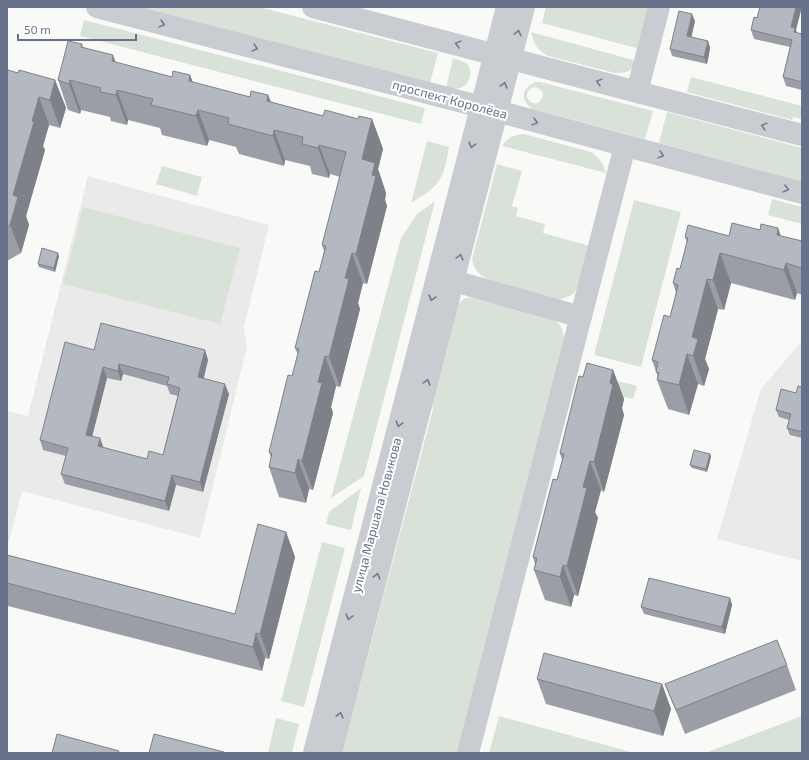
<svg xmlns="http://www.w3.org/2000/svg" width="809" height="760" viewBox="0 0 809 760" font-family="'Exo 2',sans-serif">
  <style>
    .built { fill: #eaeaea }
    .green { fill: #d9e2d8; fill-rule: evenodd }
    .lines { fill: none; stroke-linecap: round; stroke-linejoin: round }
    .minor { stroke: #c9ccd0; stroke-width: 22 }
    .wall { fill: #9b9ea6; fill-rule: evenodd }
    .shaded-wall { fill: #7e8187 }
    .building { fill: #b4b8c1; stroke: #7e8187; fill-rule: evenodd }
    .oneway { stroke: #717b91 }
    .labels { text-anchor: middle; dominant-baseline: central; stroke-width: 4; stroke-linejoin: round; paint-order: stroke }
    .street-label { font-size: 13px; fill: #67728a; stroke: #fff }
  </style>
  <rect width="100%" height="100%" fill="#f9faf7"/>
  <path class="built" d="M 88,176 L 269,225 L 244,327 L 247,347 L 200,538 L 22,491 L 9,542 L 7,541 L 7,411 L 28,416 Z
    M 802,341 L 802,561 L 717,539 L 761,389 Z"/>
  <path class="green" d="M 140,7 L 259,7 L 438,53 L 430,83 Z
    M 546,7 L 651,7 L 640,49 L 542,23 Z
    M 84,20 L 425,108 L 421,124 L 80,36 Z
    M 531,32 L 637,61 C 632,72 626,73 615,73 L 548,56 C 536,49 534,44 531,32 Z
    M 453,58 C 458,60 464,61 468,65 C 470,68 471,71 470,74 C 469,88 458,90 446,88 Z
    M 691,77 L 802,106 L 802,119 L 793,117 L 792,120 L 687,92 Z
    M 535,82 L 540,82 L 653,111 L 645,139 L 532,109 C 520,99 521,89 535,82 ZM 534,87 C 553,90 537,112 529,100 C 524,95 529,89 534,87 Z
    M 667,112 L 802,148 L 802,182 L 659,143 Z
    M 524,134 L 591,152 C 600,158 603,163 606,173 L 502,146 C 508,137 514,135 524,134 Z
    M 427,141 L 449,147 C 447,158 445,173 438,182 C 432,191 420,197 411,203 Z
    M 497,164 L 522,171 L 512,206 L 518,208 L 516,216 L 545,224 L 543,233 L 590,246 C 587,257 581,287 573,294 C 569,297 563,298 558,300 L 487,279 C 478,274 474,269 472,259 Z
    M 162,166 L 202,177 L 197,196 L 156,184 Z
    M 772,199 L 802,207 L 802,224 L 768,215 Z
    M 634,200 L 681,212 L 641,367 L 594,355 Z
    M 435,201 L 364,476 L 331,498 L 401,238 L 417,214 Z
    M 83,207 L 240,248 L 220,324 L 63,284 Z
    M 481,297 C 497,302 549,314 559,324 C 563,328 564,336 565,341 L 458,753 L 342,753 L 433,409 L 431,396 L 455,306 L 465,298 Z
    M 590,374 L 637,386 L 633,399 L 587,387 Z
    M 361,488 L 351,530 L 326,524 L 329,512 Z
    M 322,542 L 345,548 L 304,707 L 281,701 Z
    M 499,716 L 635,753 L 489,753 Z
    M 802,716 L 802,753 L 705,753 Z
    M 276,718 L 299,724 L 292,753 L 268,753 Z"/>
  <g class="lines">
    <path class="minor" d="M 97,7 L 482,107 L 802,193
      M 313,7 L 802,135
      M 637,92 L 659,7
      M 440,277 L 581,317
      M 314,753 L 507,7
      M 331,753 L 524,7
      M 468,753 L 625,146"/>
  </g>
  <path class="wall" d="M 757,18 L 796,30 L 797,33 L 802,35 L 802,90 L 786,86 L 783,77 L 790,47 L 754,39 L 751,30 Z
    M 695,21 L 691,37 L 708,41 L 710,48 L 707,64 L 672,56 L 670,49 Z
    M 82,44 L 83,47 L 116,63 L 172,77 L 190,75 L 193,83 L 250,97 L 268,95 L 271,102 L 323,116 L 358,119 L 372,119 L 383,149 L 378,169 L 386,193 L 385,200 L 387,206 L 367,284 L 363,283 L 358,303 L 360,309 L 340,387 L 336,386 L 331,407 L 333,413 L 313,490 L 309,489 L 306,503 L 279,497 L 269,467 L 271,458 L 269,452 L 292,376 L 298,355 L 295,348 L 319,272 L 324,251 L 322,245 L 340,177 L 330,174 L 329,178 L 312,174 L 310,166 L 285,160 L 284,166 L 239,154 L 236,147 L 209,140 L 207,146 L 162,135 L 160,128 L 128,120 L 127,125 L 111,121 L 110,117 L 81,110 L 80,114 L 68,110 L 58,80 Z
    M 7,74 L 55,80 L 66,108 L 60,128 L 49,125 L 43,146 L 45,150 L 26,216 L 29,225 L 21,253 L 7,261 Z
    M 729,236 L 781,236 L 802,241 L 802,295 L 797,293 L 795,300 L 731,283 L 724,310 L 718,309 L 712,333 L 705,359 L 709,369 L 704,386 L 698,384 L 689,415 L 668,409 L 657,380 L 658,377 L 652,360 L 670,317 L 676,293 L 673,283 L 680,269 L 687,243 L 685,237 Z
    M 59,256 L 55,272 L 39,267 L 38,264 Z
    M 94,350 L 205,350 L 208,360 L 204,378 L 229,394 L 203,492 L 176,485 L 169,511 L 65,484 L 61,474 L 66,456 L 43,450 L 40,440 ZM 123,374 L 167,386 L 170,394 L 178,396 L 163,455 L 147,459 L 103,448 L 92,436 L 107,378 L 121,381 Z
    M 613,370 L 624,399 L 622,408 L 624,415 L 604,492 L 601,490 L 595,512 L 598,518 L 578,596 L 574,595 L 571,607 L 545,600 L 534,570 L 535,564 L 533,557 L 557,480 L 562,460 L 560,453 L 583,377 Z
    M 802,387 L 802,438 L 790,435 L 787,428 L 789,420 L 779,417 L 776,410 L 796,393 Z
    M 710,454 L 711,457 L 707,472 L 692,468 L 690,465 Z
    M 286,532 L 295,557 L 269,659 L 265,658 L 262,671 L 8,606 L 7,602 L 7,555 L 235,614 Z
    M 730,598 L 732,605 L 725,634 L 644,614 L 641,607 Z
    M 787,665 L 796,690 L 685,734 L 665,684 Z
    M 537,679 L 662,684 L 671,709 L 663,736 L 546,704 Z"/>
  <path class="shaded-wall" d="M 796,7 L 802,7 L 796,30 L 798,37 L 795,35 L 791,27 Z
    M 692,14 L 695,21 L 690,43 L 687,36 Z
    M 708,41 L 710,48 L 707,64 L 704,57 Z
    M 113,55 L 124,85 L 112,61 Z
    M 190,75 L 201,105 L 200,111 L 189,81 Z
    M 55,80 L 66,108 L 60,128 L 50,100 Z
    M 70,80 L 81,110 L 80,114 L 69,84 Z
    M 117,90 L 128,120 L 127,125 L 116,95 Z
    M 268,95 L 279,125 L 278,131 L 267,101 Z
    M 39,97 L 49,125 L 43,146 L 45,150 L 26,216 L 29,225 L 21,253 L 10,225 L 13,195 L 32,121 Z
    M 198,110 L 209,140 L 207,146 L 196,116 Z
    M 372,119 L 383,149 L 378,169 L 386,193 L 385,200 L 387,206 L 367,284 L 356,254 L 362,159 Z
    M 274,130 L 285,160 L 284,166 L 273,136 Z
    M 319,145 L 330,174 L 329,178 L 318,148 Z
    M 778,228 L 789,258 L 788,265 L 777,235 Z
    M 58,253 L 59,256 L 55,272 L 54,268 Z
    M 352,253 L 363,283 L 358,303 L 360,309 L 340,387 L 329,357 L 345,278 Z
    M 720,253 L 731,283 L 724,310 L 713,280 Z
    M 786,263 L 797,293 L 795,300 L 784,270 Z
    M 707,279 L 718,309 L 705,359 L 709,369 L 704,386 L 693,356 L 692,337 Z
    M 205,350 L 208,360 L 201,387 L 198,377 Z
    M 687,354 L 698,384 L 689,415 L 679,385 Z
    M 325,356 L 336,386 L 331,407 L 333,413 L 313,490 L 302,461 L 318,382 Z
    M 119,364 L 123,374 L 121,381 L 118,371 Z
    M 103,367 L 107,378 L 90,445 L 86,435 Z
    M 613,370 L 624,399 L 622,408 L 624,415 L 604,492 L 594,462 L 610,383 Z
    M 225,384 L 229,394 L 203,492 L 200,482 Z
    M 100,438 L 104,449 L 98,446 Z
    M 710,454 L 711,457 L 707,472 L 706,469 Z
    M 298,459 L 309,489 L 306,503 L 295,473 Z
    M 590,461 L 601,490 L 595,512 L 598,518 L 578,596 L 567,566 L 583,487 Z
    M 172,475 L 176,485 L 169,511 L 165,501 Z
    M 286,532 L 295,557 L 269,659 L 260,634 Z
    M 563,565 L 574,595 L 571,607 L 560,577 Z
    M 730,598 L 732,605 L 725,634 L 722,627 Z
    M 256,633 L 265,658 L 262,671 L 253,647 Z
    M 662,684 L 671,709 L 663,736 L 654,711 Z"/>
  <path class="building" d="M 760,7 L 796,7 L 791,27 L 795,28 L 794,32 L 802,34 L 802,82 L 783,77 L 792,40 L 751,30 L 754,17 L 757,18 Z
    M 679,11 L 692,14 L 687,36 L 708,41 L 704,57 L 670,49 Z
    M 68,41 L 82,44 L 81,47 L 113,55 L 112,61 L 172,77 L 173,71 L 190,75 L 189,81 L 250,97 L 251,91 L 268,95 L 267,101 L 323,116 L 325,110 L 358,119 L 359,116 L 372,119 L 362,159 L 375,163 L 372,175 L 376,176 L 356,254 L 352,253 L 345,278 L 349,279 L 329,357 L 325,356 L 318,382 L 322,383 L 302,461 L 298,459 L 295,473 L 269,467 L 272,453 L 269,452 L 288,375 L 292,376 L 299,349 L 295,348 L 315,271 L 319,272 L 326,246 L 322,245 L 346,152 L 319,145 L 318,148 L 302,144 L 303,137 L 274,130 L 273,136 L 228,124 L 229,118 L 198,110 L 196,116 L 151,105 L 153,99 L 117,90 L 116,95 L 100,92 L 101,88 L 70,80 L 69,84 L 58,80 Z
    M 8,70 L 18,73 L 19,70 L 55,80 L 50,100 L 39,97 L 32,121 L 34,122 L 13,195 L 18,197 L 10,225 L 7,227 L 7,74 Z
    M 732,223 L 760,230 L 761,224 L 778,228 L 777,235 L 802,241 L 802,268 L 786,263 L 784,270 L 720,253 L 713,280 L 707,279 L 701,303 L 692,337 L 698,339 L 693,356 L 687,354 L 679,385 L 657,380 L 659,373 L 656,372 L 658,362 L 652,360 L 664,315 L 670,317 L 676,294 L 678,285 L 673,283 L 677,268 L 680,269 L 688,238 L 685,237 L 688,225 L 729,236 Z
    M 42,248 L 58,253 L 54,268 L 38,264 Z
    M 101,323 L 205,350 L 198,377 L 225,384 L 200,482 L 172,475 L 165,501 L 61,474 L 68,448 L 40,440 L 65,342 L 94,350 ZM 119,364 L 169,377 L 167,384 L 180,388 L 163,455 L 149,451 L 147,459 L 98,446 L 100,438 L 86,435 L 103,367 L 118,371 Z
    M 587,363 L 613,370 L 610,383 L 613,385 L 594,462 L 590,461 L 583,487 L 587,488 L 567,566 L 563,565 L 560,577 L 534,570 L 537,558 L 533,557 L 553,479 L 557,480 L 564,454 L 560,453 L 579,376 L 583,377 Z
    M 798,386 L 802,387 L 802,432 L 787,428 L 791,414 L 776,410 L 781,389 L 796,393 Z
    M 694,450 L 710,454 L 706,469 L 690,465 Z
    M 258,524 L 286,532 L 260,634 L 256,633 L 253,647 L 7,583 L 7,555 L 235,614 Z
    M 649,578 L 730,598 L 722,627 L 641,607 Z
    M 777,640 L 787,665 L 676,710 L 665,684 Z
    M 544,653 L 662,684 L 654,711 L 537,679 Z
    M 57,734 L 119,751 L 118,753 L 52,753 Z
    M 154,734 L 224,752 L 224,753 L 149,753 Z"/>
  <defs><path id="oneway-chevron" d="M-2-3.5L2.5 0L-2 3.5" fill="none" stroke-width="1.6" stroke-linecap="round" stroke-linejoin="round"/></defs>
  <g class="oneway">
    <use href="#oneway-chevron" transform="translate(162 24) rotate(15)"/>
    <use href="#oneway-chevron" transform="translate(518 33) rotate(-76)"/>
    <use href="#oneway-chevron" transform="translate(458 44) rotate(-165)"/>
    <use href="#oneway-chevron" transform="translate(255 48) rotate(15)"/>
    <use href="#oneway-chevron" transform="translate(599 82) rotate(-165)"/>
    <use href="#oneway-chevron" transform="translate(504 85) rotate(-75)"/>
    <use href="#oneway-chevron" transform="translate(535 122) rotate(15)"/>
    <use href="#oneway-chevron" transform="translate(764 126) rotate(-165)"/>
    <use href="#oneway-chevron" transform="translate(472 145) rotate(105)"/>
    <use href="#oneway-chevron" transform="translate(661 155) rotate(15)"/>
    <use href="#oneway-chevron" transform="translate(786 189) rotate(15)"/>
    <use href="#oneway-chevron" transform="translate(460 257) rotate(-75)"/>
    <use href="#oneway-chevron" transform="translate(432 298) rotate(105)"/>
    <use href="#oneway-chevron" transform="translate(427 382) rotate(-75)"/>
    <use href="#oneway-chevron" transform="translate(399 424) rotate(105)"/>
    <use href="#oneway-chevron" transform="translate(377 576) rotate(-75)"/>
    <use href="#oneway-chevron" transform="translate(349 617) rotate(105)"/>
    <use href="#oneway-chevron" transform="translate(340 715) rotate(-75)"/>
  </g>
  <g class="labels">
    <g class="street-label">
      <text transform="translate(450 99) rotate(15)">проспект Королёва</text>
      <text transform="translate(376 515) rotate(-75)">улица Маршала Новикова</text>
    </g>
  </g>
  <rect width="809" height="760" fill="none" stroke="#67728a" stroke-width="16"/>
  <path d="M18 34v6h118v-6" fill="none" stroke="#67728a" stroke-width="2"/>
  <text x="24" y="34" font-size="12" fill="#67728a" stroke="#ffffff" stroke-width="3" paint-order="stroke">50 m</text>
</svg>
